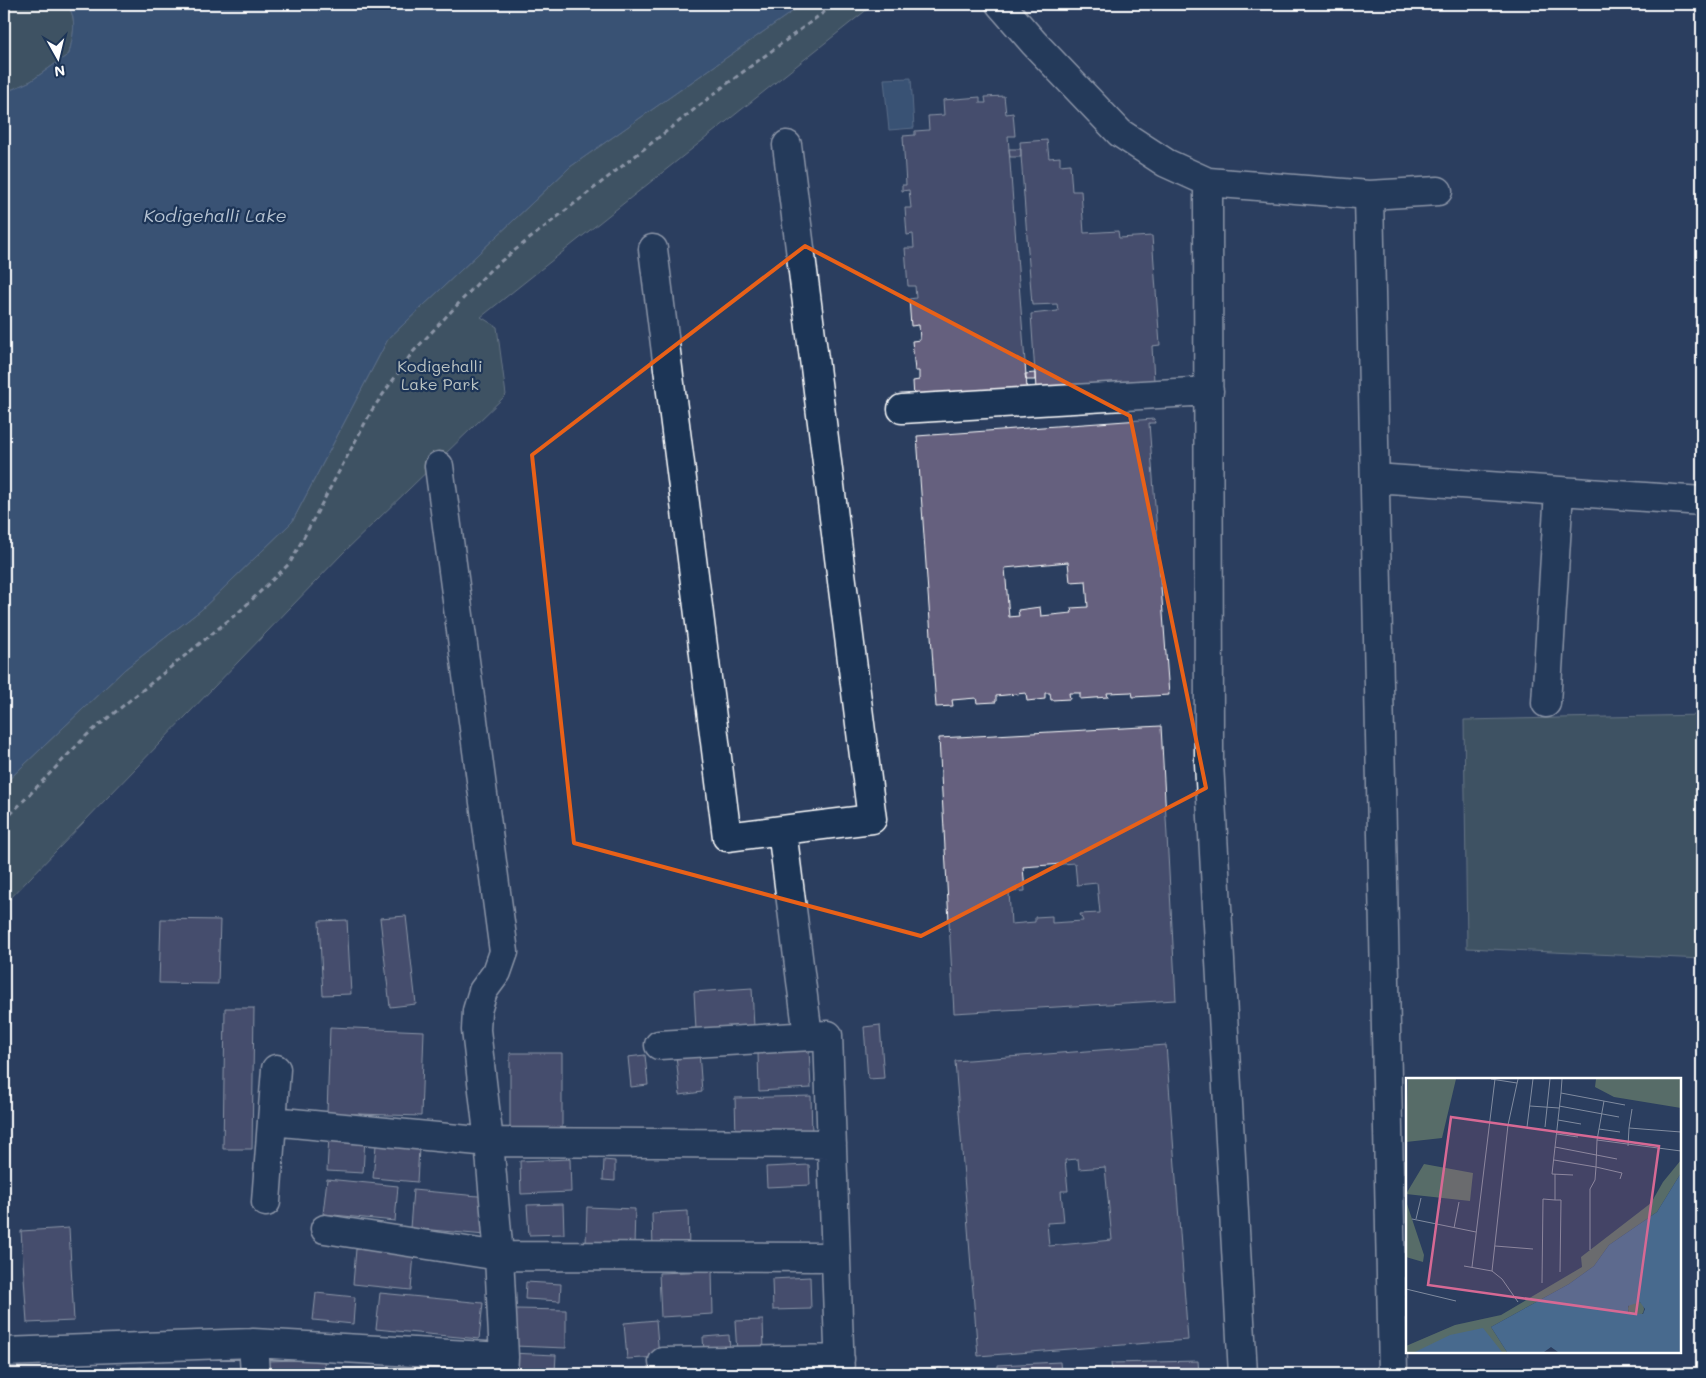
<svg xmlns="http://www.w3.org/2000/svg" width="1706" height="1378" viewBox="0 0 1706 1378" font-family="Mali,sans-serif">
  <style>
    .green { fill: #576c68; stroke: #abb6b4 }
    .water { fill: #486a8e; stroke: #91a6bb }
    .building { fill: #65617e; stroke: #fff; fill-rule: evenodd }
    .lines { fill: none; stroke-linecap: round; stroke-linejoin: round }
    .street-casing { stroke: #fff; stroke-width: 31 }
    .path { stroke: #fff; stroke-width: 3; stroke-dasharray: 5 4; stroke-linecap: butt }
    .street { stroke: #1d3557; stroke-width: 28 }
    .marked { fill: none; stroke: #e96118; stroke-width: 4; stroke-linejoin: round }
    .labels { text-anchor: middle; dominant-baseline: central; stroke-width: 4.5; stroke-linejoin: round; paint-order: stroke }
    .park-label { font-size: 16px; fill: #bcc4c3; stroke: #1d3557 }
    .water-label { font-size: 18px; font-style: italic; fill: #b6c3d2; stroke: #1d3557 }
    .inset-road { fill: none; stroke: #808b9f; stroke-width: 1 }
    .view { fill: #d76994; fill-opacity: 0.15; stroke: #d76994; stroke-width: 2.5 }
    .inset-edge { fill: none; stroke: #fff; stroke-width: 2.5 }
  </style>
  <rect width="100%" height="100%" fill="#2b3e5f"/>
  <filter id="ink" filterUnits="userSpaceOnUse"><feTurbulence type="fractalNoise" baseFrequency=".02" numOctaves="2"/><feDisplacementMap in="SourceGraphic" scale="10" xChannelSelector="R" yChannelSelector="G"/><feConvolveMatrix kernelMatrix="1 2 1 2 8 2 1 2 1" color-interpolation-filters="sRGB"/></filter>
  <g filter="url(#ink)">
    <path class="green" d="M 4,4 L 67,4 C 78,20 73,35 69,54 L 31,81 L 4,93 Z
      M 803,4 L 874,4 L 481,317 L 497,327 L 506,395 L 343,553 L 4,905 L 4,784 L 125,669 L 201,610 L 292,522 L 388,339 L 570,167 Z
      M 1702,715 L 1702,959 L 1467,948 L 1464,720 Z"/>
    <path class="water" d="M 67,4 L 803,4 L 570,167 L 388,339 L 292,522 L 201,610 L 125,669 L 4,784 L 4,93 L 31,81 L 69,54 C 73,35 78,20 67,4 Z
      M 911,78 L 914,128 L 889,130 L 884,79 Z"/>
    <path class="building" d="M 1004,96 L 1006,114 L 1013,113 L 1015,136 L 1008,136 L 1027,389 L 914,399 L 913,381 L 919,380 L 919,371 L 915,371 L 912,341 L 920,340 L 919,325 L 911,326 L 909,299 L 916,298 L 915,286 L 908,286 L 905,248 L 914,248 L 913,234 L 907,235 L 905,208 L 911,208 L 909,190 L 902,191 L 902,185 L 906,185 L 903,136 L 915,135 L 915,131 L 929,130 L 928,116 L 944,115 L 943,100 L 980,97 L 980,103 L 986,103 L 985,97 Z
      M 1047,140 L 1049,158 L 1060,157 L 1060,165 L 1070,164 L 1072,191 L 1081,191 L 1084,233 L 1118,231 L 1119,238 L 1152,236 L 1160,345 L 1152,346 L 1154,381 L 1036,389 L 1031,314 L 1058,311 L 1057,304 L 1032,305 L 1020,142 Z
      M 1009,149 L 1021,149 L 1021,157 L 1010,157 Z
      M 1035,373 L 1035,380 L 1026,380 L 1025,374 Z
      M 1154,419 L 1155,423 L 1149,423 L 1169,695 L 1133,697 L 1132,692 L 1107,693 L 1108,697 L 1080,699 L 1080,693 L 1069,693 L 1070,699 L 1051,700 L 1050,693 L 1045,693 L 1045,699 L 1027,701 L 1026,693 L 996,696 L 996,702 L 977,703 L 976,698 L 952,700 L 953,706 L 936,707 L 917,436 ZM 1068,562 L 1070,582 L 1086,581 L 1088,607 L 1071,608 L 1072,613 L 1041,616 L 1040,607 L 1018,610 L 1019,616 L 1009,617 L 1005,568 Z
      M 1161,726 L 1176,1000 L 954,1013 L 939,738 ZM 1075,863 L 1077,885 L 1097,883 L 1100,913 L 1080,914 L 1083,921 L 1052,923 L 1052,916 L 1035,917 L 1035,922 L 1011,924 L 1009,892 L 1025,891 L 1023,867 Z
      M 406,916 L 416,1004 L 390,1007 L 380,918 Z
      M 161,919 L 220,920 L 218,984 L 159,983 Z
      M 347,920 L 351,994 L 323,995 L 319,921 Z
      M 752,988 L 754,1027 L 696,1030 L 694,992 Z
      M 225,1008 L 254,1008 L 252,1149 L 223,1149 Z
      M 880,1025 L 884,1078 L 868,1079 L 864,1027 Z
      M 330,1027 L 424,1031 L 421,1116 L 327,1113 Z
      M 1166,1045 L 1188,1340 L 978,1356 L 955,1061 ZM 1078,1159 L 1079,1169 L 1105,1167 L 1112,1240 L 1049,1246 L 1047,1223 L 1064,1222 L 1061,1191 L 1068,1191 L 1065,1160 Z
      M 809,1050 L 811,1088 L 759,1091 L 758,1053 Z
      M 699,1052 L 702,1092 L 680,1095 L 676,1055 Z
      M 510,1053 L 562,1053 L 562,1129 L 510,1129 Z
      M 645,1055 L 648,1085 L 631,1087 L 628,1057 Z
      M 811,1096 L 812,1135 L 736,1137 L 735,1098 Z
      M 329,1136 L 365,1138 L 363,1173 L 327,1171 Z
      M 376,1145 L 419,1148 L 417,1182 L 373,1178 Z
      M 570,1159 L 571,1192 L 521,1194 L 520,1161 Z
      M 604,1160 L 615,1161 L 615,1181 L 603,1180 Z
      M 809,1165 L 810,1185 L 767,1187 L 766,1167 Z
      M 327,1179 L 398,1186 L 395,1221 L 323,1214 Z
      M 413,1190 L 489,1197 L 485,1235 L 410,1228 Z
      M 563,1204 L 564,1234 L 529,1235 L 527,1205 Z
      M 587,1207 L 635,1209 L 634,1246 L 586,1244 Z
      M 688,1211 L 689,1249 L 653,1250 L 652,1213 Z
      M 69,1228 L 74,1321 L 27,1323 L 21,1231 Z
      M 356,1249 L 414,1254 L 411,1290 L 353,1284 Z
      M 712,1271 L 713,1314 L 661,1317 L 659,1273 Z
      M 810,1277 L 811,1309 L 773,1310 L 772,1279 Z
      M 526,1282 L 561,1284 L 560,1301 L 525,1299 Z
      M 316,1293 L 355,1297 L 353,1324 L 313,1320 Z
      M 380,1293 L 483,1303 L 479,1339 L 376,1329 Z
      M 515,1309 L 566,1310 L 566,1348 L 514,1346 Z
      M 656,1320 L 659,1357 L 627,1359 L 624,1323 Z
      M 763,1320 L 764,1352 L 737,1354 L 735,1321 Z
      M 729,1335 L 730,1350 L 704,1352 L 703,1337 Z
      M 510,1353 L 556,1355 L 555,1372 L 509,1369 Z
      M 324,1359 L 325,1374 L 269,1374 L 268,1361 Z
      M 1198,1361 L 1199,1374 L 1112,1374 L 1111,1363 Z
      M 1060,1362 L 1061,1374 L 998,1374 L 998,1365 Z
      M 143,1367 L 144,1374 L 102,1374 L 102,1370 Z
      M 942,1368 L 942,1374 L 907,1374 L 907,1369 Z"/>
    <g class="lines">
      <defs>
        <path id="street" d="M 1000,4 L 1034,43 L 1120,133 L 1166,163 L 1208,182 L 1209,763 L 1243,1374
          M 1208,182 L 1369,195 L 1438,191
          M 1369,195 L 1393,1374
          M 653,249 L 727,837 L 782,830 L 808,1036
          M 902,409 L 1209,391
          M 439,466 L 504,952 L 497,972 L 483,991 L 477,1011 L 476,1030 L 489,1142 L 832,1144
          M 1375,478 L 1702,501
          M 1546,703 L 1559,491
          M 782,830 L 872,819 L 787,145
          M 659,1045 L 828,1035 L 840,1374
          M 276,1069 L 272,1121 L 489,1142 L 499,1256 L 504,1357
          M 266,1202 L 272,1121
          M 325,1229 L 499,1256 L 836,1257
          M 253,1343 L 255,1374
          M 4,1352 L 253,1343 L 504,1357 L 503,1374
          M 663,1362 L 840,1359"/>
      </defs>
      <use href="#street" class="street-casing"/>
      <path class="path" d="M 4,821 L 87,735 L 240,611 L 290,563 L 372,410 L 412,353 L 491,269 L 728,83 L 835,4"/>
      <use href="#street" class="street"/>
    </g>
  </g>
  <path d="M0 0H1706V1378H0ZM 805,246 L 1130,416 L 1206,788 L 921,936 L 574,843 L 532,455 Z" fill="#2b3e5f" fill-opacity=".55" fill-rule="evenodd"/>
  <path class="marked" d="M 805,246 L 1130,416 L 1206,788 L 921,936 L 574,843 L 532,455 Z"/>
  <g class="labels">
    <g class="park-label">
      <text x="440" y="365">Kodigehalli<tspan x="440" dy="18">Lake Park</tspan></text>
    </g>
    <g class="water-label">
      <text x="215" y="215">Kodigehalli Lake</text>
    </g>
  </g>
  <g transform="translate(1406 1078)">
    <rect width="275" height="275" fill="#2b3e5f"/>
    <path d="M 2,1 L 50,1 L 36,60 L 0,64 ZM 190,1 L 275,1 L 275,30 L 208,19 L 189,9 ZM 275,82 L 275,95 L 251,134 L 203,167 L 188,188 L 163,206 L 85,249 L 101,274 L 0,274 L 0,268 L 49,247 L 95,237 L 176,189 L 175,179 L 245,125 L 257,104 ZM 18,86 L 67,95 L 64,123 L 0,116 ZM 0,123 L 18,177 L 17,184 L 0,179 ZM222 231a8 8 0 1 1 16 0a8 8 0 1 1-16 0Z" fill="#576c68"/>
    <path d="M 275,95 L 275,274 L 152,274 L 145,269 L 138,274 L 101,274 L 85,249 L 163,206 L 188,188 L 203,167 L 251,134 ZM 234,224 L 239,231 L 237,236 L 222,235 L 222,228 ZM 77,250 L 96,274 L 9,274 L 44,257 Z" fill="#486a8e" fill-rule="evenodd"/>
    <path class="inset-road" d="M 85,1 L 111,5M 112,1 L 102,47 L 86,193 L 96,201 L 112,224M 156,1 L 155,15 L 219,27M 155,15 L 146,96 L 167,97M 198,23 L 191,62 L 275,73M 124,28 L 153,30M 153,28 L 213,39M 152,42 L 175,46M 121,49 L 127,1M 139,49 L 144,1M 223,50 L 226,31M 193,51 L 214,54M 151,56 L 172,59M 191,62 L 190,89 L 216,95 L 214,101M 222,68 L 223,50 L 275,54M 149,69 L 211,81M 148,82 L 190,89 L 189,102 L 184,111 L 184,172M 149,96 L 149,122 L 155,122 L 154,194M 6,141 L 70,154M 10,141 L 15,120M 30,146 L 34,123M 48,150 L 53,124M 89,168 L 127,171M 58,188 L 86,193M 66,189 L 89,1M 136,205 L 137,121 L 149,122M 0,211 L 50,223"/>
    <path class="view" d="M 45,39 L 253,68 L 230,236 L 22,207 Z"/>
    <rect width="275" height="275" class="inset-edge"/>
  </g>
  <rect width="1706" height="1378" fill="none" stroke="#1d3557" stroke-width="20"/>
  <rect x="10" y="10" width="1686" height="1358" fill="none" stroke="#fff" stroke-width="2" filter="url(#ink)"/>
  <g transform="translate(58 58) rotate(172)" stroke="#1d3557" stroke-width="4" paint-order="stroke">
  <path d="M0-4L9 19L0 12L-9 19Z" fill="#ffffff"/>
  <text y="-8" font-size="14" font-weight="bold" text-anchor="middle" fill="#ffffff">N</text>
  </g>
</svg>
